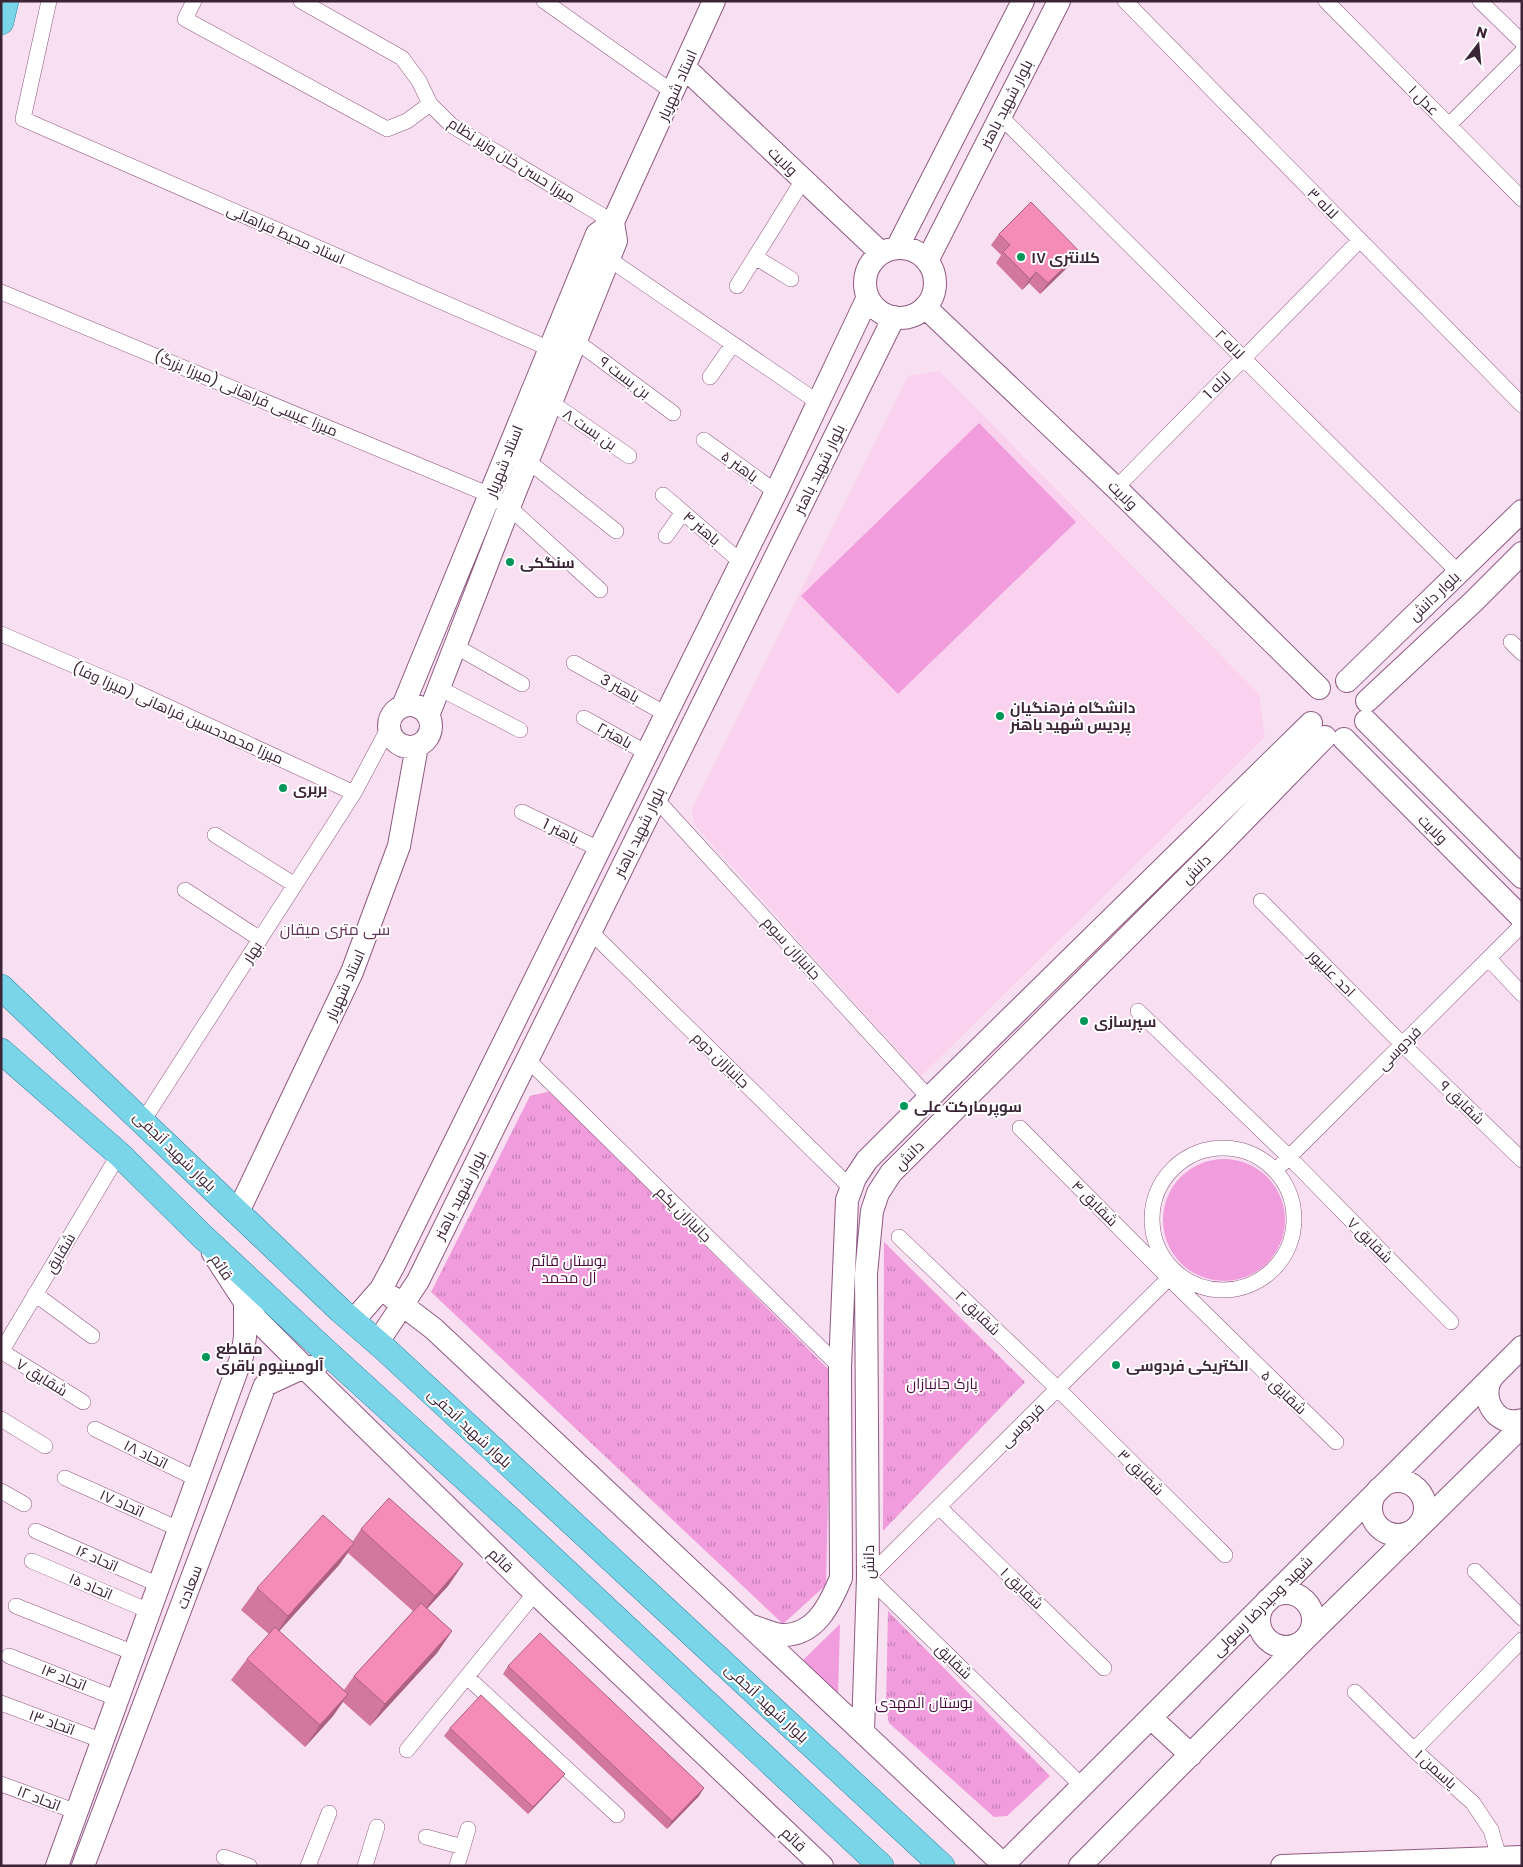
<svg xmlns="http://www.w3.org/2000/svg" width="1523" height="1867" viewBox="0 0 1523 1867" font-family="Poppins,Cairo,sans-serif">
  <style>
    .built { fill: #fad1ee }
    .grass { fill: #f19ddd }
    .park { fill: url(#park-tufts) }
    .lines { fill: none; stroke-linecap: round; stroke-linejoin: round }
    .street-casing { stroke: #8f5982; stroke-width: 16 }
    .secondary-casing { stroke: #8f5982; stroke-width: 24 }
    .primary-casing { stroke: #29859f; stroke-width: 26 }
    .street { stroke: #fff; stroke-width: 15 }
    .secondary { stroke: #fff; stroke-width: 22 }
    .primary { stroke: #79d5e7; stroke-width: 25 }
    .wall { fill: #d2789c; fill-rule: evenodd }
    .shaded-wall { fill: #ab627f }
    .building { fill: #f48cb5; stroke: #ab627f }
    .poi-dot { fill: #019759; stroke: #fff; stroke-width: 2 }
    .labels { text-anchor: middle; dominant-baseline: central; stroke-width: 4; stroke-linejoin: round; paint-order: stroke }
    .street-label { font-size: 15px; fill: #3b2436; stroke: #fff }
    .poi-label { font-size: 15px; font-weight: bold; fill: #3b2436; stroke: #fff; text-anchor: start }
    .park-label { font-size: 15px; fill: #4c0841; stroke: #fff }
    .neighbourhood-label { font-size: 16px; fill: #643259; stroke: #fff }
  </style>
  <defs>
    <pattern id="park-tufts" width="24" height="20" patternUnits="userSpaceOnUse" patternTransform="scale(1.25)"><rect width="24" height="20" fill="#f19ddd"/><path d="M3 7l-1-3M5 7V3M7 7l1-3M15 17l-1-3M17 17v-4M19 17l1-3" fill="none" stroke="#c480b4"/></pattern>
  </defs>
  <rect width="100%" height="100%" fill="#f8dff1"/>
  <path class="built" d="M 939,371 L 1259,694 L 1265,737 L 921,1076 L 694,824 L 692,809 L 908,376 Z"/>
  <path class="grass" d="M 979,423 L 1076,522 L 898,694 L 801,596 Z
    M1163 1220a61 61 0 1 1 122 0a61 61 0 1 1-122 0Z
    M 840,1624 L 838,1695 L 803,1660 Z"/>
  <path class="park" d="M 551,1091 L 831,1372 L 826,1585 L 783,1624 L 431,1292 L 530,1096 Z
    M 884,1242 L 1025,1382 L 883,1531 L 883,1530 Z
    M 888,1611 L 1050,1776 L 1007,1816 L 994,1817 L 889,1723 L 886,1707 Z"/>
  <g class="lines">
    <defs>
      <path id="street" d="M 49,1 L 23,119 L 557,352
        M 194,1 L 185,19 L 387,129 L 407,121 L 430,104
        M 301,1 L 402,58 L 419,81 L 430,104 L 451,125 L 613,222
        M 544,1 L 674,93
        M 1125,1 L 1522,405
        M 1326,1 L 1522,199
        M 1480,1 L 1522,42
        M 1000,116 L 1459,573
        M 1449,125 L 1522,52
        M 755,257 L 791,279
        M 609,259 L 819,403
        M 737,286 L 803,180
        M 1,292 L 490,495 L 509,507 L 600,590
        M 576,341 L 673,413
        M 710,377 L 733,344
        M 552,403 L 629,456
        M 704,440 L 776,492
        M 528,461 L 616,531
        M 1116,488 L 1360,240
        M 663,495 L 741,562
        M 666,536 L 683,512
        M 1,634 L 136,692 L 354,793
        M 1511,642 L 1522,653
        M 455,646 L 522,684
        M 574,663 L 666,714
        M 439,688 L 520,730
        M 584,718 L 647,753
        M 655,798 L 929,1098
        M 522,812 L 599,849
        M 215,835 L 295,885
        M 185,890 L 260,939
        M 1261,901 L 1403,1045 L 1522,1160
        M 591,932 L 851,1188
        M 1489,959 L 1522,994
        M 1138,1011 L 1289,1157 L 1451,1322
        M 528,1060 L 840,1367
        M 143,1121 L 354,793 L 388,729
        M 1020,1128 L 1169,1278 L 1336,1442
        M1152 1219a71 71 0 1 1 142 0a71 71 0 1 1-142 0Z
        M 1282,1164 L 1522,925
        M 899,1237 L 1058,1389 L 1225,1555
        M 35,1294 L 92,1336
        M 1,1351 L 83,1402
        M 1,1352 L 119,1154
        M 1,1419 L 45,1446
        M 95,1429 L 197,1479
        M 65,1478 L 179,1529
        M 1,1491 L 24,1504
        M 939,1507 L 1104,1668
        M 36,1531 L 159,1585
        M 32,1561 L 149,1611
        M 1475,1571 L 1522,1618
        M 16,1606 L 134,1653
        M 9,1656 L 118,1699
        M 467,1677 L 617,1815
        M 1355,1692 L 1414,1750 L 1473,1803 L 1491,1830 L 1499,1857 L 1505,1863
        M 1,1703 L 103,1741
        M 407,1750 L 535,1593
        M 1414,1750 L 1522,1640
        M 1,1784 L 77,1812
        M 1082,1786 L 868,1577 L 1175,1272
        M 426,1837 L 463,1847
        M 224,1857 L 249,1866
        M 308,1866 L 329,1813
        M 365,1866 L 377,1827
        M 457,1866 L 468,1829"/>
      <path id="secondary" d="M 685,68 L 881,253
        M 897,248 L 1023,1
        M865 283a35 35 0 1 1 70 0a35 35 0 1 1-70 0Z
        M 927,261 L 1059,1
        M 925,307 L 1116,488 L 1319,688
        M 1347,681 L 1522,511
        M 1367,701 L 1473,602 L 1522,553
        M389 726a21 21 0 1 1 42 0a21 21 0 1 1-42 0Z
        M 403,706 L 597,234 L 613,222 L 714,1
        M 428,716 L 509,507 L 616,241 L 613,222
        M 1366,721 L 1522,877
        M 1344,739 L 1522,918
        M 238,1212 L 352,972 L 399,846 L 417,746
        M 213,1253 L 256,1319 L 304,1367 L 535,1593 L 822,1866
        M 392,1297 L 434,1329 L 1005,1866
        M 353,1321 L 381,1289 L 394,1265 L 776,492 L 868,297
        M 378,1342 L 418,1281 L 894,317
        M 1494,1375 C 1477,1395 1495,1428 1522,1420
        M1371 1508a27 27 0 1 1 54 0a27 27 0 1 1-54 0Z
        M1259 1620a27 27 0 1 1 54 0a27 27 0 1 1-54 0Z
        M 749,1625 C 760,1628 773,1635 783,1635 C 816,1635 830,1604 841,1578 L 840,1367 L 847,1200 L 855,1178 L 867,1160 L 929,1098 L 1311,723
        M 1151,1718 L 1191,1755
        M 863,1732 L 868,1577 L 866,1274 L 872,1211 L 878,1193 L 891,1173 L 1214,851 L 1325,737
        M 1004,1864 L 1522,1347
        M 57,1866 L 242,1356 L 245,1337 L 245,1303
        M 83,1866 L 265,1385 L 304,1367 L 316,1367
        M 1080,1866 L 1305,1639 L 1522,1426
        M 1282,1866 L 1522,1857"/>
      <path id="primary" d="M 1,22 L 6,1
        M 1,987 L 340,1310 L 386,1350 L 942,1866
        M 1,1051 L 119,1154 L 201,1235 L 321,1347 L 524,1532 L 881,1866"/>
    </defs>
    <use href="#street" class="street-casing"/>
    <use href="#secondary" class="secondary-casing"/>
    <use href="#primary" class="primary-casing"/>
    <use href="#street" class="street"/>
    <use href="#secondary" class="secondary"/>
    <use href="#primary" class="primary"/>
  </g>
  <path class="wall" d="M 999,234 L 1072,263 L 1040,294 L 1029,283 L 1022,290 L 996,263 L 1001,255 L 991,245 Z
    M 361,1529 L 463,1564 L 448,1586 L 427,1609 L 452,1631 L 437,1653 L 370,1726 L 343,1702 L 333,1716 L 305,1747 L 231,1680 L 247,1659 L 269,1634 L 241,1610 L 257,1588 L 353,1541 ZM 348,1553 L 413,1611 L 354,1676 L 344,1690 L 279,1631 L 339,1565 Z
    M 508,1666 L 699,1796 L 667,1829 L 503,1674 Z
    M 450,1728 L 565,1774 L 559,1781 L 528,1814 L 444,1736 Z"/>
  <path class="shaded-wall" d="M 1080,252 L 1072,263 L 1040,294 L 1048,283 Z
    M 1036,272 L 1029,283 L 1022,290 L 1030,279 Z
    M 354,1543 L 339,1565 L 273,1638 L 288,1616 Z
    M 463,1564 L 448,1586 L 419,1617 L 435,1596 Z
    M 452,1631 L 437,1653 L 370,1726 L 385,1704 Z
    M 348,1694 L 333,1716 L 305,1747 L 320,1725 Z
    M 565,1774 L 559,1781 L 528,1814 L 533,1807 Z
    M 704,1788 L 699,1796 L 667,1829 L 672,1821 Z"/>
  <path class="building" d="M 1031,202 L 1080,252 L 1048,283 L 1036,272 L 1030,279 L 1003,252 L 1010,245 L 999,234 Z
    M 389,1498 L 463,1564 L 435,1596 L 361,1529 Z
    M 323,1515 L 354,1543 L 288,1616 L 257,1588 Z
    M 421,1603 L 452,1631 L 385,1704 L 354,1676 Z
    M 275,1627 L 348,1694 L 320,1725 L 247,1659 Z
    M 540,1633 L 704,1788 L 672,1821 L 508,1666 Z
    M 481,1695 L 565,1774 L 533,1807 L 450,1728 Z"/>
  <g class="poi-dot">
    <circle cx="1021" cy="257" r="5"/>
    <circle cx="510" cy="562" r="5"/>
    <circle cx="1000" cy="716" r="5"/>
    <circle cx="283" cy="788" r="5"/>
    <circle cx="1084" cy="1021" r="5"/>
    <circle cx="904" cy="1106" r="5"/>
    <circle cx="206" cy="1357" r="5"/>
    <circle cx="1116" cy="1365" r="5"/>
  </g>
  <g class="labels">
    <g class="street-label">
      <text transform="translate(677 85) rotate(-66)">استاد شهریار</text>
      <text transform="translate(1424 100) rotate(45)">عدل ۱</text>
      <text transform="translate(1006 104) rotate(-63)">بلوار شهید باهنر</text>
      <text transform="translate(512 160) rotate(32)">میرزا حسن خان وزیر نظام</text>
      <text transform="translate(783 161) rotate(44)">ولایت</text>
      <text transform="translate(1323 203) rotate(45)">لاله ۳</text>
      <text transform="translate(286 234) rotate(24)">استاد محیط فراهانی</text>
      <text transform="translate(1230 344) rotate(45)">لاله ۲</text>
      <text transform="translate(625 377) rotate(37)">بن بست ۹</text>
      <text transform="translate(1217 385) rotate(-45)">لاله 1</text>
      <text transform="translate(246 393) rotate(23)">میرزا عیسی فراهانی (میرزا بزرگ)</text>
      <text transform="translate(590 429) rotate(34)">بن بست ۸</text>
      <text transform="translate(504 461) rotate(-68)">استاد شهریار</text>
      <text transform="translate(740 466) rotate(36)">باهنر ۵</text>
      <text transform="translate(819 469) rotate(-64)">بلوار شهید باهنر</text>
      <text transform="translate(1123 495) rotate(44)">ولایت</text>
      <text transform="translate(702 528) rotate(40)">باهنر ۴</text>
      <text transform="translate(1434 596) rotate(-44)">بلوار دانش</text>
      <text transform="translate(620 688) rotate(29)">باهنر 3</text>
      <text transform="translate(178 713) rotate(24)">میرزا محمدحسین فراهانی (میرزا وفا)</text>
      <text transform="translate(615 735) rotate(29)">باهنر۲</text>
      <text transform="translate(1433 829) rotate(45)">ولایت</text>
      <text transform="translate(561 831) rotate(26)">باهنر 1</text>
      <text transform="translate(639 832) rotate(-64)">بلوار شهید باهنر</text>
      <text transform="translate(1196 869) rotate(-45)">دانش</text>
      <text transform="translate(792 948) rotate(48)">جانبازان سوم</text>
      <text transform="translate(252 952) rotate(-57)">بهار</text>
      <text transform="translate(1332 973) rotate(45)">احد علیپور</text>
      <text transform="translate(345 985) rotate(-66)">استاد شهریار</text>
      <text transform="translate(1399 1048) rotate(-45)">فردوسی</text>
      <text transform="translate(721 1060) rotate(44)">جانبازان دوم</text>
      <text transform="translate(1462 1102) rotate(44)">شقایق ۹</text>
      <text transform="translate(175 1151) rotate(44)">بلوار شهید آنجفی</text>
      <text transform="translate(909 1155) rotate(-45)">دانش</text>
      <text transform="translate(460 1195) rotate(-63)">بلوار شهید باهنر</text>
      <text transform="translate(1095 1203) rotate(45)">شقایق ۴</text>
      <text transform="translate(684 1214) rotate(45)">جانبازان یکم</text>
      <text transform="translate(1370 1240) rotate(45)">شقایق ۷</text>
      <text transform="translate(60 1253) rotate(-59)">شقایق</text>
      <text transform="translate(222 1267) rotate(57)">قائم</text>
      <text transform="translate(978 1313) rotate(44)">شقایق ۲</text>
      <text transform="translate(42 1377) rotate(32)">شقایق ۷</text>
      <text transform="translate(1284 1392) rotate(44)">شقایق ۵</text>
      <text transform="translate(1022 1425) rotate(-45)">فردوسی</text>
      <text transform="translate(470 1428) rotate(43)">بلوار شهید آنجفی</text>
      <text transform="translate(146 1454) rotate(26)">اتحاد ۱۸</text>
      <text transform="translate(1141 1472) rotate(45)">شقایق ۳</text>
      <text transform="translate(122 1503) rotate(24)">اتحاد ۱۷</text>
      <text transform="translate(97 1558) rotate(24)">اتحاد ۱۶</text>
      <text transform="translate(501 1560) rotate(44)">قائم</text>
      <text transform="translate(868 1562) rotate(-90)">دانش</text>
      <text transform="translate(91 1586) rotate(23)">اتحاد ۱۵</text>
      <text transform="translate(189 1587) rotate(-69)">سعادت</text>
      <text transform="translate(1022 1588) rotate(44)">شقایق ۱</text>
      <text transform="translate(1262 1606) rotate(-45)">شهید وحیدرضا رسولی</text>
      <text transform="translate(954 1661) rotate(44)">شقایق</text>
      <text transform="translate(64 1677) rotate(22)">اتحاد ۱۴</text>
      <text transform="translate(767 1703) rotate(43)">بلوار شهید آنجفی</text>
      <text transform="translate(52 1722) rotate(20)">اتحاد ۱۳</text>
      <text transform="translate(1436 1769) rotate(42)">یاسمن ۱</text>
      <text transform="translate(39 1798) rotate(21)">اتحاد ۱۲</text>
      <text transform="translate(794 1839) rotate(44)">قائم</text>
    </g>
    <g class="poi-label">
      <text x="1031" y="257">کلانتری ۱۷</text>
      <text x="520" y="562">سنگکی</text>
      <text x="1010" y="707">دانشگاه فرهنگیان<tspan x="1010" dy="17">پردیس شهید باهنر</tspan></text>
      <text x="293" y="788">بربری</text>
      <text x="1094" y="1021">سپرسازی</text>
      <text x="914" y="1106">سوپرمارکت علی</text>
      <text x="216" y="1348">مقاطع<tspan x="216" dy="17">آلومینیوم باقری</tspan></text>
      <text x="1126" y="1365">الکتریکی فردوسی</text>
    </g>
    <g class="park-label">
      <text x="569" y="1260">بوستان قائم<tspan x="569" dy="17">آل محمد</tspan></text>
      <text x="942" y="1383">پارک جانبازان</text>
      <text x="924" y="1702">بوستان المهدی</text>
    </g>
    <g class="neighbourhood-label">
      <text x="335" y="929">سی متری میقان</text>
    </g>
  </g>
  <rect width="1523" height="1867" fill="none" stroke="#3b2436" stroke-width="5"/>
  <g transform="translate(1478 45) rotate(16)" stroke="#ffffff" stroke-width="4" paint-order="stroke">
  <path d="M0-4L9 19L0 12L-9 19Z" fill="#3b2436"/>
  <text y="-8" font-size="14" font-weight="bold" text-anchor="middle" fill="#3b2436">N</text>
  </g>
</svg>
